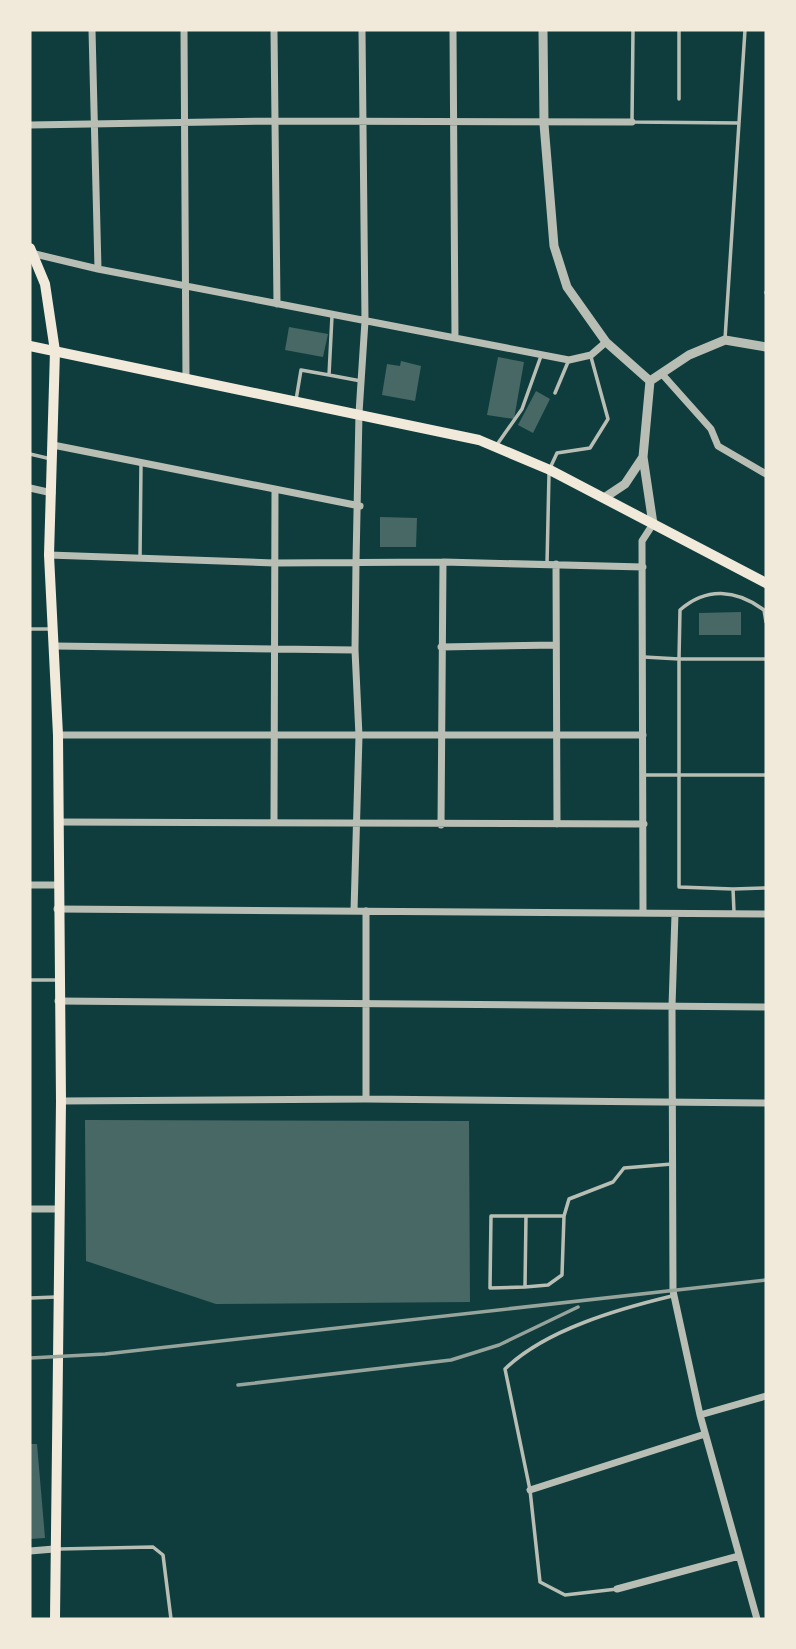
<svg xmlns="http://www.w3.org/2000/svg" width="796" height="1649" viewBox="0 0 796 1649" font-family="'Sofia Sans Condensed',sans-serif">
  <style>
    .building { fill: #486865 }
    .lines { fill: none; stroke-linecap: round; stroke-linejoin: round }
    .service { stroke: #b8beb3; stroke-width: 3.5 }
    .minor { stroke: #b8beb3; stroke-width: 7 }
    .tertiary { stroke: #b8beb3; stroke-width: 9 }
    .secondary { stroke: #f1e9da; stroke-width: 10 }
    .primary { stroke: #f1e9da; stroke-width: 10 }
    .rail { stroke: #97a49c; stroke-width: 3.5 }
  </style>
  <rect width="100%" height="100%" fill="#0f3d3e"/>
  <path class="building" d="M 289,327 L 328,334 L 323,357 L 285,350 Z
    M 498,357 L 524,362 L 514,419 L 487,415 Z
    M 401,361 L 421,366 L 415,401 L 382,395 L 387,364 L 400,366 Z
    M 536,391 L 550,399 L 533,433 L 518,425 Z
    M 380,517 L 417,518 L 416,547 L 380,547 Z
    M 741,612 L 741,635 L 699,635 L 699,613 Z
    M 85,1120 L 469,1121 L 470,1302 L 216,1304 L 86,1261 Z
    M 30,1444 L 37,1444 L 45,1538 L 30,1539 Z"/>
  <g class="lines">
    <path class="service" d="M 633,30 L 632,122 L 739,123
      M 679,30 L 679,99
      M 766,292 L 766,293
      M 725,339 L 745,30
      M 329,375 L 361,381
      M 555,393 L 568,362
      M 296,400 L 301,370 L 329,375 L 332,316
      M 496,446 L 522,409 L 541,356
      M 30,454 L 51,459
      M 551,466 L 557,453 L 590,448 L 608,419 L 591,357
      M 140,558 L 141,464
      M 547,564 L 549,474
      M 30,629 L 52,629
      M 644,657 L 679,659 L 680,610 C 706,587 736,589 764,610 L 766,622
      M 643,775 L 766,775
      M 733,889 L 766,888
      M 734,912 L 733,889 L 679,887 L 679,659 L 766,659
      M 30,980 L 58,980
      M 526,1216 L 525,1287 L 490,1288 L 491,1216 L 564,1216
      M 525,1287 L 548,1285 L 562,1275 L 564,1216 L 569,1199 L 613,1182 L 624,1168 L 672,1164
      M 30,1298 L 56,1297
      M 59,1549 L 153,1547 L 163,1555 L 171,1619
      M 617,1589 L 565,1595 L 540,1582 L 530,1490 L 505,1369 C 545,1330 618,1309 672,1296"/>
    <path class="minor" d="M 92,30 L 98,269
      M 184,30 L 186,378
      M 274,30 L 277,304
      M 453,30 L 455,338
      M 30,125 L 275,121 L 632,122
      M 31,253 L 98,269 L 569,360 L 591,355 L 606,342
      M 662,374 L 711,429 L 718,446 L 766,474
      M 53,445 L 360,506
      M 30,488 L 52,493
      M 49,555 L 274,563 L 443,562 L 643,567
      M 556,564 L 557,824
      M 55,646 L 355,650
      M 441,647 L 556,645
      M 58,735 L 643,735
      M 274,821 L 275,492
      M 58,822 L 644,824
      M 441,825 L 443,562
      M 30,885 L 59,885
      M 57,909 L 766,914
      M 354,911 L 359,736 L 355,650 L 356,562 L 359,413 L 365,321 L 362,30
      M 366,911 L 366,1099
      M 643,913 L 642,541 L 653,524
      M 675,914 L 672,1006 L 673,1291 L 700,1415 L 757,1619
      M 58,1001 L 766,1007
      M 61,1101 L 366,1099 L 766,1103
      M 30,1209 L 58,1209
      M 700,1415 L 766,1396
      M 530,1490 L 705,1434
      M 30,1551 L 54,1549
      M 617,1589 L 739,1556"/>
    <path class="tertiary" d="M 543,30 L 544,124 L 554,246 L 567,287 L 606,342 L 650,381 L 643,457
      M 650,381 L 689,355 L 725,340 L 766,347
      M 604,498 L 625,484 L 643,457 L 653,524"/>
    <path class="secondary" d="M 30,248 L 45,284 L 55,351 L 49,555 L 58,735 L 61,1101 L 55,1619"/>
    <path class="primary" d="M 30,346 L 479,440 L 550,470 L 766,583"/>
    <path class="rail" d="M 30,1358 L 105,1354 L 766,1280
      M 238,1385 L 451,1360 L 499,1345 L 578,1307"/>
  </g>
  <rect width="796" height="1649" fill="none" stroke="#f1e9da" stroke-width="63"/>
</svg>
